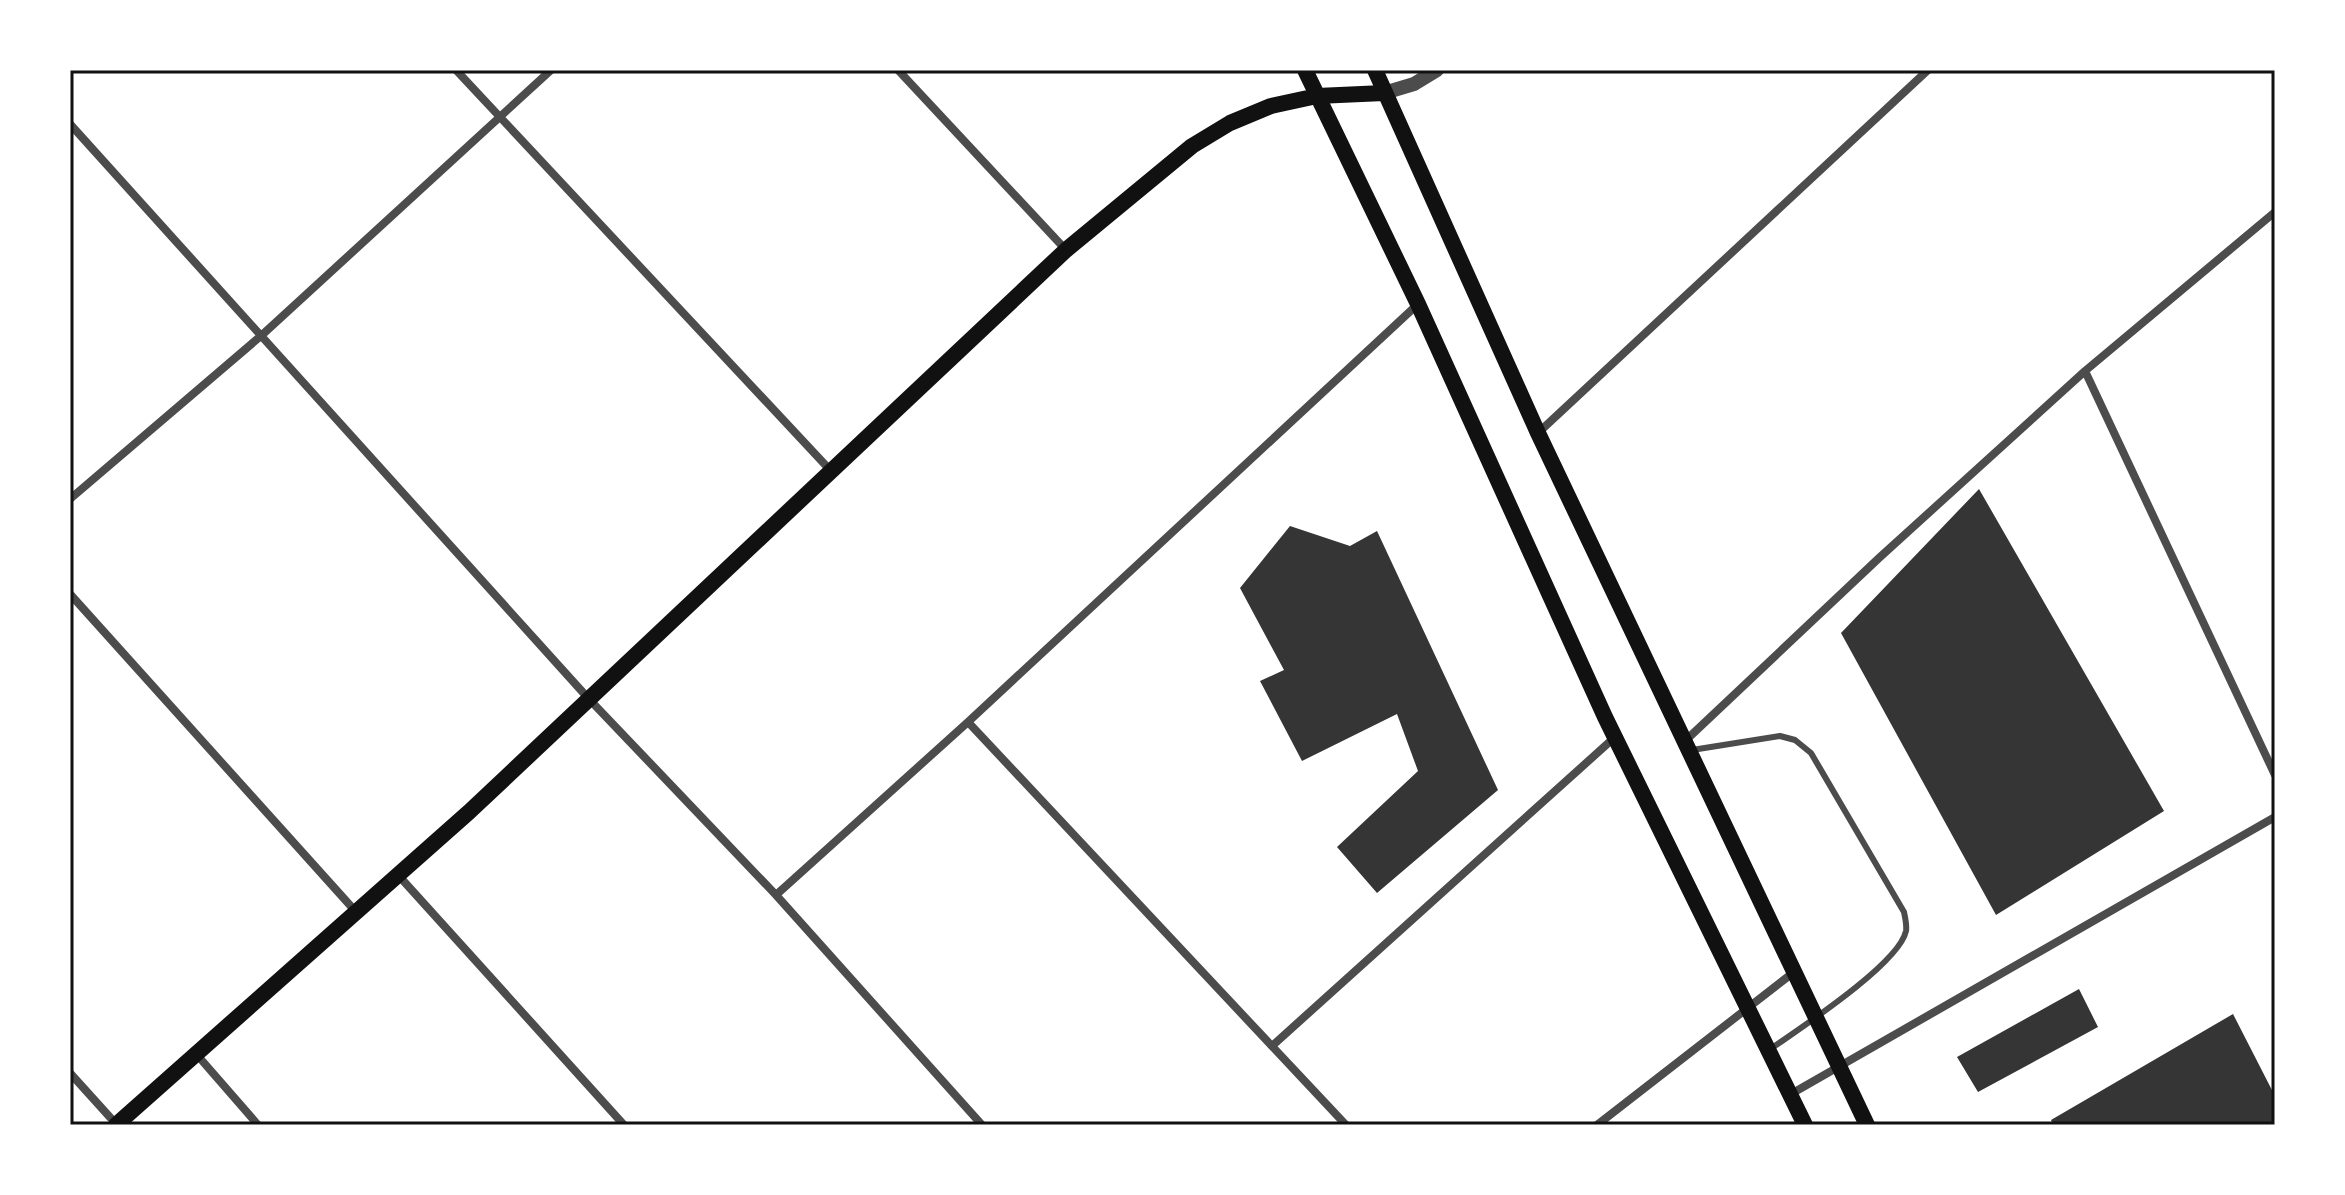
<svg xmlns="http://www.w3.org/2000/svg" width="2345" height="1195" viewBox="0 0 2345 1195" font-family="'Roboto Condensed',sans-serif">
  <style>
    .building { fill: #353535 }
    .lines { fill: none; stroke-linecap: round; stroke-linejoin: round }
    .service { stroke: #4c4c4c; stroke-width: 6 }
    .minor { stroke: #4c4c4c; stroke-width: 8 }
    .tertiary { stroke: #4c4c4c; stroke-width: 14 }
    .secondary { stroke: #111; stroke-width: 16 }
    .neatline { fill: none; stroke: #111; stroke-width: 3 }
  </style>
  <rect width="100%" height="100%" fill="#fff"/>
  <path class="building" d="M 1979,489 L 2164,811 L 1996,915 L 1841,633 Z
    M 1290,526 L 1350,546 L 1377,531 L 1498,790 L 1377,893 L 1337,847 L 1418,771 L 1397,714 L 1302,761 L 1260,681 L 1284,670 L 1240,588 Z
    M 2079,989 L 2098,1027 L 1978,1092 L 1957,1057 Z
    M 2233,1014 L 2275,1096 L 2275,1125 L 2053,1125 L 2051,1120 Z"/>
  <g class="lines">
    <path class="service" d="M 1692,750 L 1780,736 L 1795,740 L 1811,753 L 1904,912 C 1905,917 1907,925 1906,931 C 1899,964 1799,1029 1769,1050"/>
    <path class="minor" d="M 456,70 L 831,471
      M 898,70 L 1066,250
      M 70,124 L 588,698 L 776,895 L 982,1125
      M 2085,371 L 2275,775
      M 1538,433 L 1928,70
      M 70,499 L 262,335 L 551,70
      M 70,594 L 357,913
      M 968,722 L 1346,1125
      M 1684,742 L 1879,558 L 2085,371 L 2275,212
      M 399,876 L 624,1125
      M 776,895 L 968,722 L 1418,304
      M 1272,1046 L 1615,737
      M 198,1056 L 258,1125
      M 70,1073 L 117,1125
      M 1791,1094 L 2275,817
      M 1597,1125 L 1794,972"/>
    <path class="tertiary" d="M 1384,93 L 1414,84 L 1437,70"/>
    <path class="secondary" d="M 1305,70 L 1418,304 L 1605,717 L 1805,1125
      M 1375,70 L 1538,433 L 1867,1125
      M 116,1125 L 469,812 L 1066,250 L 1192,146 L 1230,123 L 1271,106 L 1317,96 L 1384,93"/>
  </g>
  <rect width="2345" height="1195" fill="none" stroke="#ffffff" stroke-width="144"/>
  <rect x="72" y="72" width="2201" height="1051" class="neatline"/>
</svg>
